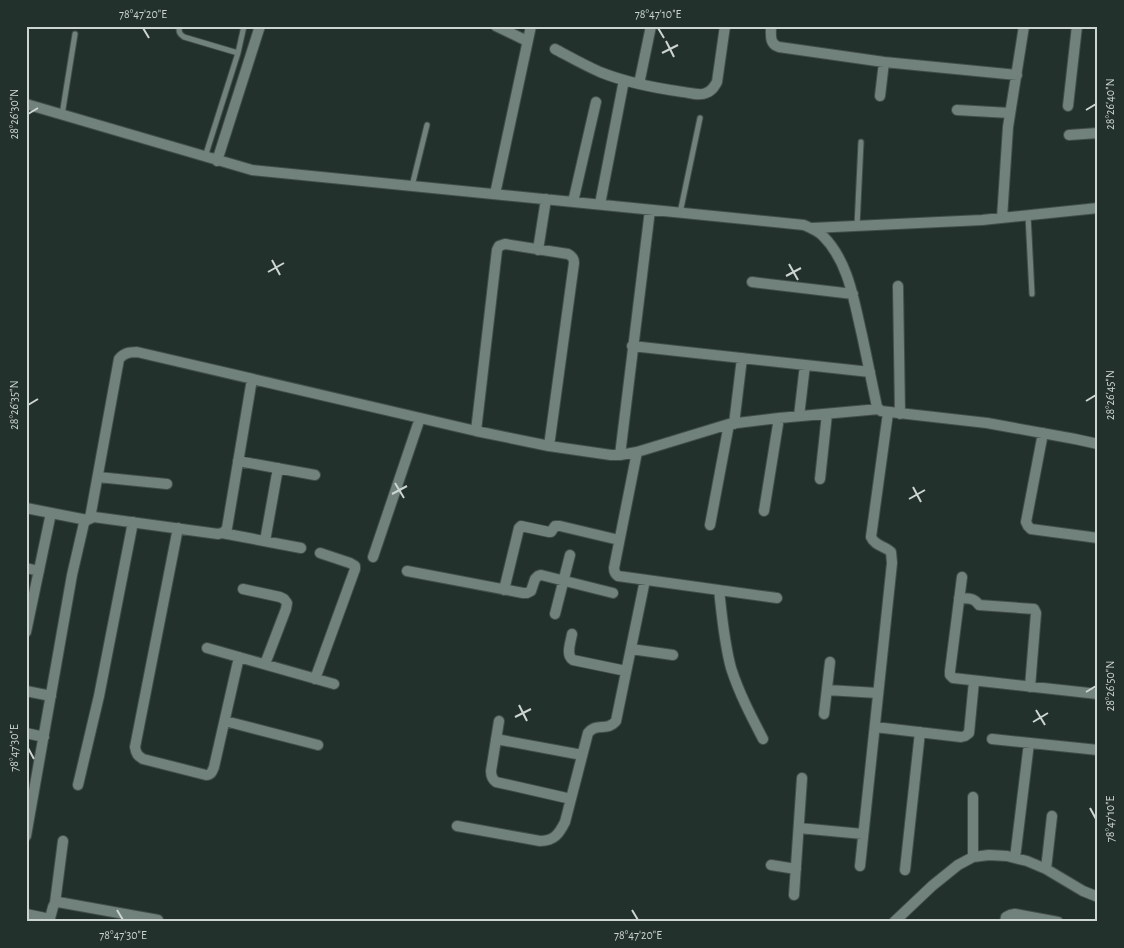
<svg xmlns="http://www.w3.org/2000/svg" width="1124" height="948" viewBox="0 0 1124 948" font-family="'Alegreya Sans',sans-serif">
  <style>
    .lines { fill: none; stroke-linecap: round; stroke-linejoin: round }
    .service-casing { stroke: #424e4a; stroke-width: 7 }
    .minor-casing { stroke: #424e4a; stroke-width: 12 }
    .service { stroke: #71817c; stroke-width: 5 }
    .minor { stroke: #71817c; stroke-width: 10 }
    .ticks { fill: none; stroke: #cdd5d3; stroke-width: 2 }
    .neatline { fill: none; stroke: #cdd5d3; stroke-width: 2 }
    .ticks-label { font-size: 12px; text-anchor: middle; fill: #cdd5d3 }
  </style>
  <rect width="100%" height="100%" fill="#23312d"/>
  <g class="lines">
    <defs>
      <path id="service" d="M 179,26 C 179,32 179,34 184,37 L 238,53
        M 62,115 L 75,34
        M 205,157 L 238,53 L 244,26
        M 412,186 L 427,125
        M 680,213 L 700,118
        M 1028,215 L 1032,294
        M 857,226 L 861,142"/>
      <path id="minor" d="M 496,26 L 527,41
        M 771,26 C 771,35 769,44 779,47 L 884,62 L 1017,75
        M 555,49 C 570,57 584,65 600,72 C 627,83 655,88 683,92 C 691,93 700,96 706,93 C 712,91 714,87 717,82 L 725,26
        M 639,84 L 651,26
        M 880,96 L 884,62
        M 26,104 L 252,170 L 804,225 C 811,228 818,231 823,236 C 849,262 854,302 862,335 C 867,359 872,383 877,407 L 881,411 L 987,423 L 1075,439 L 1098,444
        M 1068,106 L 1077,26
        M 957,110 L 1010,113
        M 1069,135 L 1098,133
        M 217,161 L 260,26
        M 495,194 L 531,26
        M 573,202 L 596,102
        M 600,204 L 624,80
        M 1002,218 L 1008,127 L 1024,26
        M 812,228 L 982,220 L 1098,208
        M 538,250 L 546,199
        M 752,282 L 853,294
        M 898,286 L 900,414
        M 632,346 L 870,372
        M 799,416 L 805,365
        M 734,424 L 742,358
        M 476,431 L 497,250 L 499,246 L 505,244 L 568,254 C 572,256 574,258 574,263 L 549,446
        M 1043,433 L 1026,522 L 1028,526 L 1031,529 L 1098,538
        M 637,452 L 614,568 C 614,572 615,574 618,576 L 777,598
        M 620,455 L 650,210
        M 238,461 L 315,475
        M 98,477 L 167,484
        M 820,479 L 827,414
        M 26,508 L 87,520
        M 764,511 L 779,418
        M 90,518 L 119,359 C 124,353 129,352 137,352 L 476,431 L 549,446 L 611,455 L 620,455 L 637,452 L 729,424 L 779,418 L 879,409
        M 710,525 L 729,424
        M 178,528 L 135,747 C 136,754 138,756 143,759 L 206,775 C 211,775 212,772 214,767 L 239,657
        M 222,533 L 301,548
        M 265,541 L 278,468
        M 373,557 L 420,418
        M 26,568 L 39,571
        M 407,571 L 523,593 L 527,593 L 531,591 L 535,579 L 538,576 L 541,575 L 613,593
        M 962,577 L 950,671 L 950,675 L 953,678 L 1098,694
        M 243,589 L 280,597 L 284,599 L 287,603 L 286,609 L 265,664
        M 504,590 L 519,528 L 521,526 L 549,532 L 551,532 L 555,526 L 560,526 L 619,540
        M 719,590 C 722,616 724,642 731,668 C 739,693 751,716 763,739
        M 959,598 C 969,599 973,597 979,605 L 1034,609 L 1036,613 L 1030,687
        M 555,614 L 570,555
        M 26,632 L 51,513
        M 572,634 C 571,642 565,655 573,660 L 626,671
        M 207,648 L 334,684
        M 631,649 L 673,655
        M 315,679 L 355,569 L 355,566 L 350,563 L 320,553
        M 827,690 L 878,693
        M 26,691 L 51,696
        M 824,714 L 830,662
        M 225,721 L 318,745
        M 499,721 L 491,771 C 491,776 492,779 496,782 L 571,799
        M 875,727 L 961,737 L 965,736 L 969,733 L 974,681
        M 26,733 L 44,737
        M 496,739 L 582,755
        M 992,739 L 1098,750
        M 78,785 L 99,696 L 133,522
        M 973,797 L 973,857
        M 457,826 L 540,841 C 554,841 559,834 565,822 L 588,733 C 597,722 607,732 616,721 L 645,580
        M 799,828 L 863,834
        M 26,836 L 72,575 L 84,523 L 87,520 L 94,517 L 218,534 C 223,533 225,532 227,528 L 252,379
        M 1015,858 L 1029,743
        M 771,865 L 796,869
        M 860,866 L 892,563 L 891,552 C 885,546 875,546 871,537 L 888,413
        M 1046,869 L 1052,816
        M 905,870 L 920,732
        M 794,895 L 802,778
        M 55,903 L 63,841
        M 26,914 L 50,919
        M 49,922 L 53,907 L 55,903 L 58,902 L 158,920
        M 894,922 L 932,886 L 958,865 L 973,857 L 989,855 L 1007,856 L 1027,861 L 1046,869 L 1083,891 L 1098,897
        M 1005,922 L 1006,917 L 1010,915 L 1015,914 L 1058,922"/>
    </defs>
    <use href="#service" class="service-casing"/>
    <use href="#minor" class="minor-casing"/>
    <use href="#service" class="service"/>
    <use href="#minor" class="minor"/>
  </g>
  <path class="ticks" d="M 143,28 L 149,38M 658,28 L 664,38M 666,41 L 674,57M 662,53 L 678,45M 1086,110 L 1096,104M 28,114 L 38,108M 272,260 L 280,275M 789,264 L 798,280M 268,272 L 284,263M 786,276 L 801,268M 1086,401 L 1096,395M 28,405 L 38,399M 395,483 L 404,498M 913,487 L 921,502M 392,494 L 407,486M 909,499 L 925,490M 1086,692 L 1096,686M 519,705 L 527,721M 1036,710 L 1045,725M 515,717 L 531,709M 1033,722 L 1048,713M 28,748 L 34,759M 1090,808 L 1096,819M 117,910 L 123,920M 632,910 L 638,920"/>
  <rect width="1124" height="948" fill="none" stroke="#23312d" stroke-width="55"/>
  <rect x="28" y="28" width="1068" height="892" class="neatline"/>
  <g class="ticks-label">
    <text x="143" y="18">78°47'20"E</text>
    <text x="658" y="18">78°47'10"E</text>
    <text transform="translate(1110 104) rotate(-90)" y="4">28°26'40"N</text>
    <text transform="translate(14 114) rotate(-90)" y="4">28°26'30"N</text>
    <text transform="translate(1110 395) rotate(-90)" y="4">28°26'45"N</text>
    <text transform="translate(14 405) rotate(-90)" y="4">28°26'35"N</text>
    <text transform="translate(1110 686) rotate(-90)" y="4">28°26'50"N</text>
    <text transform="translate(14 748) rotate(-90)" y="4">78°47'30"E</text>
    <text transform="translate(1110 819) rotate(-90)" y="4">78°47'10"E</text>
    <text x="123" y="939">78°47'30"E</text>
    <text x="638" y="939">78°47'20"E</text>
  </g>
</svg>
